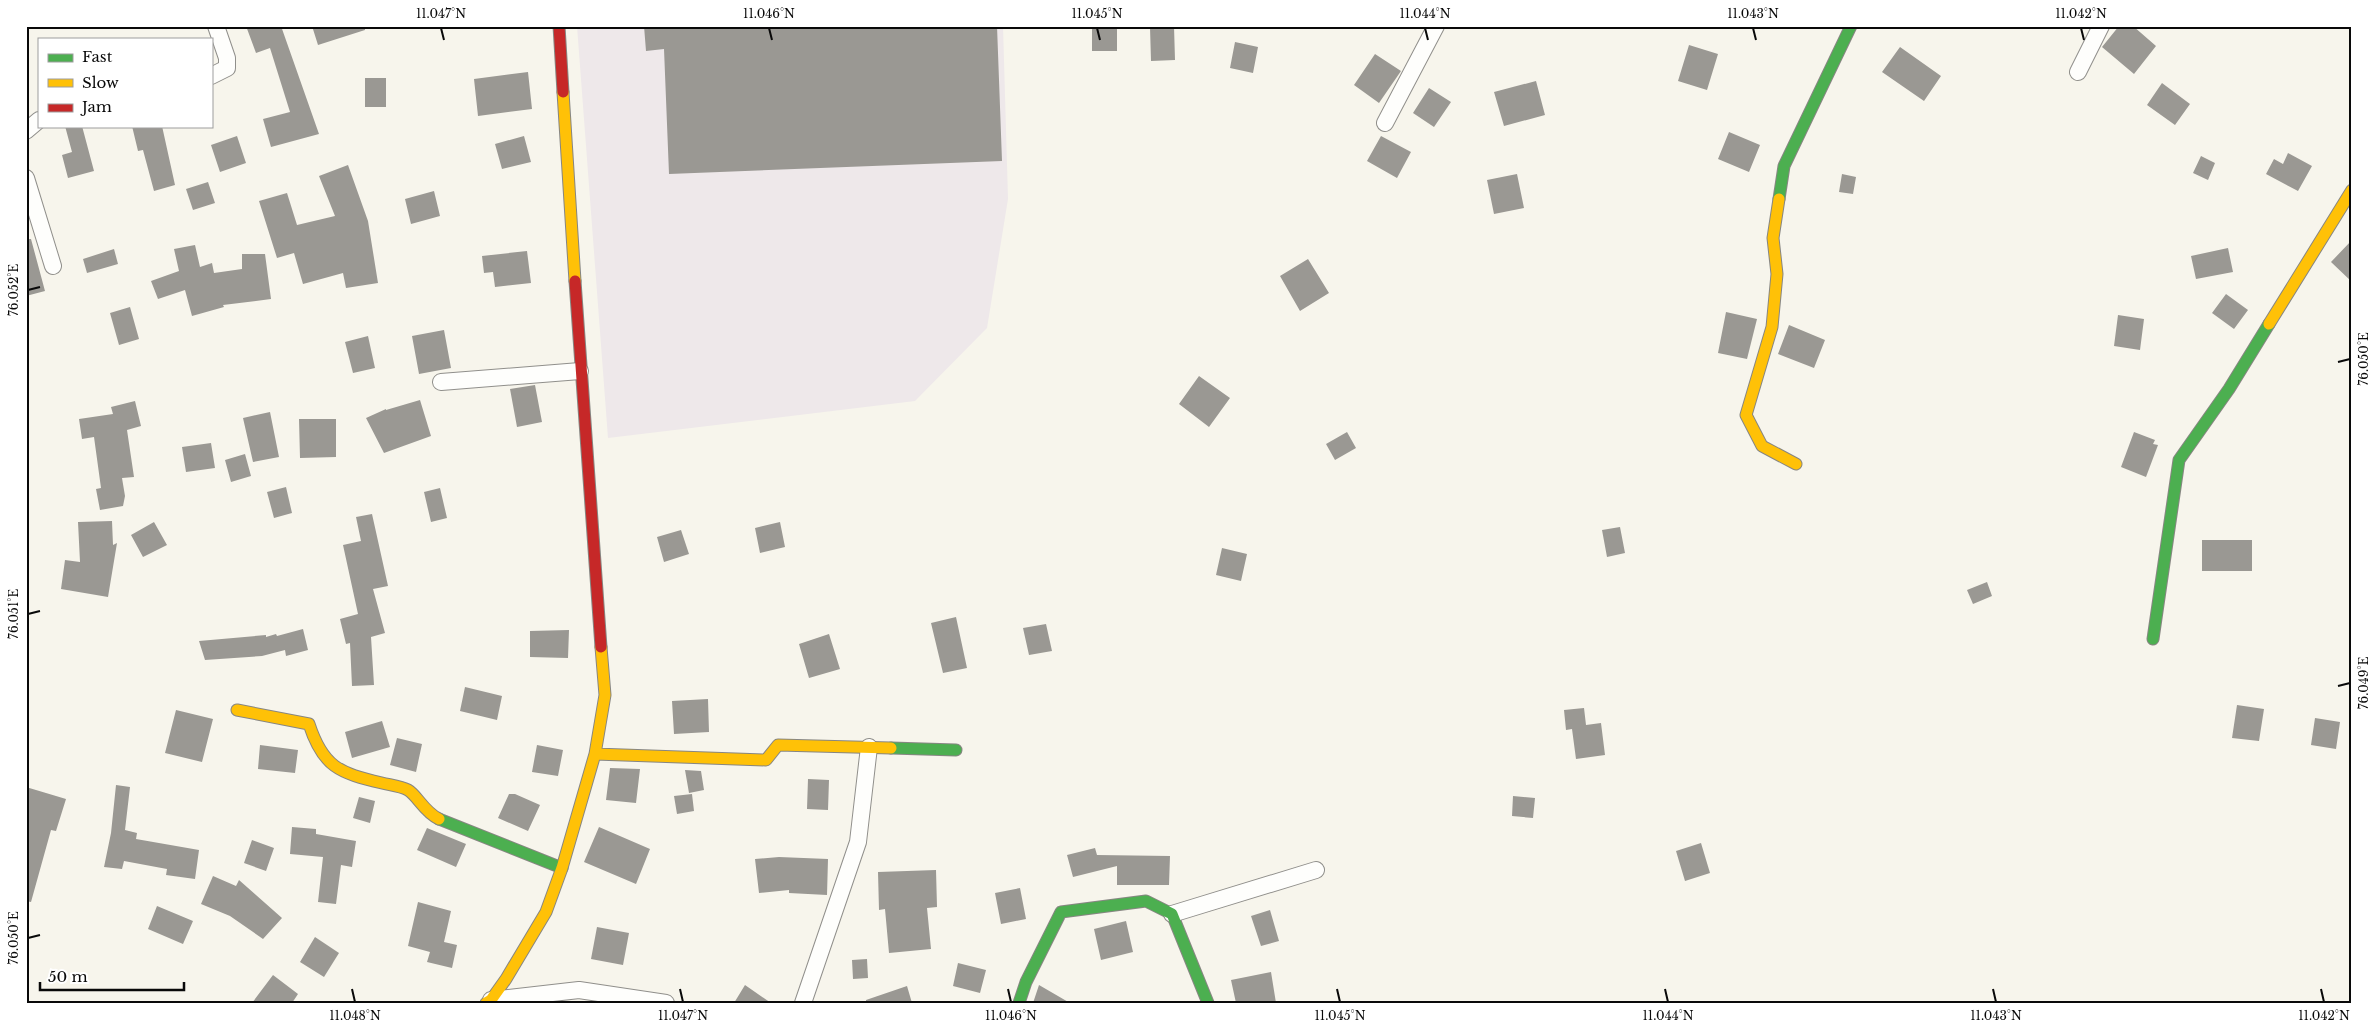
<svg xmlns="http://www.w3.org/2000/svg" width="2378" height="1029" viewBox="0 0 2378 1029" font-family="'Libre Baskerville',serif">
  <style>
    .industrial { fill: #eee8ea }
    .building { fill: #9a9893 }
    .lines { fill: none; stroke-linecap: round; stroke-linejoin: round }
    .street-casing { stroke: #908f8b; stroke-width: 18 }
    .fast-casing { stroke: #878682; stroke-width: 13 }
    .slow-casing { stroke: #878682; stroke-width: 13 }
    .jam-casing { stroke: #878682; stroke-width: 13 }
    .street { stroke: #fefefc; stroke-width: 16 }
    .fast { stroke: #4caf50; stroke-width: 11 }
    .slow { stroke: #ffc107; stroke-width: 11 }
    .jam { stroke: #c62828; stroke-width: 11 }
    .ticks { fill: none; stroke: #090909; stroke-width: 2 }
    .neatline { fill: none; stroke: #090909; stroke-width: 2 }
    .ticks-label { font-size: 12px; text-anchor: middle; fill: #090909 }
  </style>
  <rect width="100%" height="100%" fill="#f7f5ec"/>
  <path class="industrial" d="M 577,26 L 1003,26 L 1008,199 L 987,328 L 915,401 L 608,438 Z"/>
  <path class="building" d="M 246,26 L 281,26 L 319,134 L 271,147 L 263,119 L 290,112 L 270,48 L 256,53 Z
    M 312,26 L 365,26 L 365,30 L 318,45 Z
    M 644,26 L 997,26 L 1002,161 L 669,174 L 664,49 L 646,51 Z
    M 1092,26 L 1117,26 L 1117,51 L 1092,51 Z
    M 1174,26 L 1175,60 L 1151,61 L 1150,27 Z
    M 2119,26 L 2133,26 L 2156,46 L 2134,74 L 2102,47 Z
    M 1235,42 L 1258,47 L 1253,73 L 1230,68 Z
    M 1689,45 L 1718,54 L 1707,90 L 1678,81 Z
    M 1900,47 L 1941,76 L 1924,101 L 1882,72 Z
    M 1375,54 L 1401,71 L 1379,103 L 1354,85 Z
    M 528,72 L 532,109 L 478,116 L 474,79 Z
    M 365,78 L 386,78 L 386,107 L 365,107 Z
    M 1536,81 L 1545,115 L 1504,126 L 1494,92 Z
    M 2162,83 L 2190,104 L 2175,125 L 2147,105 Z
    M 1429,88 L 1451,102 L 1434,127 L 1413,113 Z
    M 65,126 L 82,126 L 94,171 L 68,178 L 62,155 L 72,152 Z
    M 132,126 L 162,126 L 175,185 L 154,191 L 143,150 L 138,151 Z
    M 1729,132 L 1760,145 L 1749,172 L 1718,159 Z
    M 237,136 L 246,163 L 220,172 L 211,145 Z
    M 524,136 L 531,162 L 502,169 L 495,144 Z
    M 1381,136 L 1411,152 L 1397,178 L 1367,161 Z
    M 2288,153 L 2312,166 L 2298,191 L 2266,174 L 2274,159 L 2283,164 Z
    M 2201,156 L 2215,163 L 2208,180 L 2193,173 Z
    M 348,165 L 368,221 L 378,283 L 346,288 L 343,273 L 303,284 L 294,253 L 277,258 L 259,201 L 287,193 L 297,225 L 335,216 L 319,176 Z
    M 1517,174 L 1524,208 L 1494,214 L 1487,180 Z
    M 1842,174 L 1856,177 L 1853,194 L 1839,192 Z
    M 208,182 L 215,203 L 193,210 L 186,189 Z
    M 434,191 L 440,216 L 411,224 L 405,199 Z
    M 26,239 L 31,239 L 45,291 L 26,296 Z
    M 2352,240 L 2352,282 L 2331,262 Z
    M 195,245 L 200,267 L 212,263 L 214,273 L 242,269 L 242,254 L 265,254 L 271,299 L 223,305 L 224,307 L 192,316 L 185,290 L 158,299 L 151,281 L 179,271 L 174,249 Z
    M 2228,248 L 2233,272 L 2196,279 L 2191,256 Z
    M 114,249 L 118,264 L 87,273 L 83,259 Z
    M 527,251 L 531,283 L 495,287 L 493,272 L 484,273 L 482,256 Z
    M 1308,259 L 1329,293 L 1300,311 L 1280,276 Z
    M 2226,294 L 2248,310 L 2234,329 L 2212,313 Z
    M 130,307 L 139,339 L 119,345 L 110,313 Z
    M 1726,312 L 1757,319 L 1747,359 L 1718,353 Z
    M 2118,315 L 2144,319 L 2140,350 L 2114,346 Z
    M 1789,325 L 1825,340 L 1814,368 L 1778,354 Z
    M 444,330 L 451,368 L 419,374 L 412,336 Z
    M 368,336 L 375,368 L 353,373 L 345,342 Z
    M 1199,376 L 1230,398 L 1209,427 L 1179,404 Z
    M 535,385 L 542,422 L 517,427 L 510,389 Z
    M 420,400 L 431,436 L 384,453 L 366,418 L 386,409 L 386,410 Z
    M 135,401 L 141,426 L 127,430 L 134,477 L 122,478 L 125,496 L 123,506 L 100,510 L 96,489 L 101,488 L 94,437 L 82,439 L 79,419 L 113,414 L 111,407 Z
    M 270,412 L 279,457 L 253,462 L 243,418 Z
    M 299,419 L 336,419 L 336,457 L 300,458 Z
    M 1347,432 L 1356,448 L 1335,460 L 1326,444 Z
    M 2134,432 L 2155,440 L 2153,444 L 2158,445 L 2146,477 L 2121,467 Z
    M 211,443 L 215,468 L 186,472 L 182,447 Z
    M 245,454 L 251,476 L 231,482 L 225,460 Z
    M 286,487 L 292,513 L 274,518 L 267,492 Z
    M 440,488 L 447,518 L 431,522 L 424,492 Z
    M 372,514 L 388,586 L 373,589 L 385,633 L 371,637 L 374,685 L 352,686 L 350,643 L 346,644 L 340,619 L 358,614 L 343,545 L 361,541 L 356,517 Z
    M 112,521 L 113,545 L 117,543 L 108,597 L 61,589 L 65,560 L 80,562 L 78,522 Z
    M 154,522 L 167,545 L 143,557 L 131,535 Z
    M 780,522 L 785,547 L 760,553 L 755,528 Z
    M 1620,527 L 1625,553 L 1607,557 L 1602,530 Z
    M 681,530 L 689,554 L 664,562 L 657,537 Z
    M 2202,540 L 2252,540 L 2252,571 L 2202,571 Z
    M 1222,548 L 1247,554 L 1241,581 L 1216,575 Z
    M 1987,582 L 1992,596 L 1973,604 L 1967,590 Z
    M 956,617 L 967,668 L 943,673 L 931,623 Z
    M 1046,624 L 1052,651 L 1029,655 L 1023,628 Z
    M 303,629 L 308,650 L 286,656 L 285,650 L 262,656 L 205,660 L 199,641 L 266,635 L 266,637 L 276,634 L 277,636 Z
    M 569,630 L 568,658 L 530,657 L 530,631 Z
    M 829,634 L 840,669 L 809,678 L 799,644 Z
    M 465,687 L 502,696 L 497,720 L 460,711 Z
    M 708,699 L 709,732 L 674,734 L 672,701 Z
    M 2237,705 L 2264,709 L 2259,741 L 2232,738 Z
    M 1584,708 L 1586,725 L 1601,723 L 1605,755 L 1576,759 L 1572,729 L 1566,730 L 1564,710 Z
    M 176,710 L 213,719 L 202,762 L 165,753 Z
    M 2315,718 L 2340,722 L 2336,749 L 2311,745 Z
    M 382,721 L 390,747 L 352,758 L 345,732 Z
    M 397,738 L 422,744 L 416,772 L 390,765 Z
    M 260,745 L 298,750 L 295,773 L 258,769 Z
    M 537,745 L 563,750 L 558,776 L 532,772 Z
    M 610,768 L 640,769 L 636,803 L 606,800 Z
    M 685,770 L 701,771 L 704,790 L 689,793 Z
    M 808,779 L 829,780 L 828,810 L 807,809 Z
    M 116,785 L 130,787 L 125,830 L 137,833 L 136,839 L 199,850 L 195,879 L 166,875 L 167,869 L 124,861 L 122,869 L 104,867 L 111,833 Z
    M 26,787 L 66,799 L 56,831 L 51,830 L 31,902 L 26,901 Z
    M 509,794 L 515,794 L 540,805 L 528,831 L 498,818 Z
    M 692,794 L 694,811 L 677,814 L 674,796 Z
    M 1513,796 L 1535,798 L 1533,818 L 1512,816 Z
    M 359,797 L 375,801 L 370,823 L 353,818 Z
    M 292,827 L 316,829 L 316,834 L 356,841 L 352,867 L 341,865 L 336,904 L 318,902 L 323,857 L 290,854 Z
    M 599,827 L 650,849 L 636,884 L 584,862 Z
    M 427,828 L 466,844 L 456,867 L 417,850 Z
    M 252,840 L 274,848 L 266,871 L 244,863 Z
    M 1701,843 L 1710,873 L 1685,881 L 1676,851 Z
    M 1095,848 L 1097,855 L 1170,856 L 1169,885 L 1117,885 L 1117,866 L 1073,877 L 1067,855 Z
    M 779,857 L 828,859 L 827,895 L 789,893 L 789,890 L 759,893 L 755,859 Z
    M 936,870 L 937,907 L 927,908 L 931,949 L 889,953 L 885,909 L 879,910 L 878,872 Z
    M 213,876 L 236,886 L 239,880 L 282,918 L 263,939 L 230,916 L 201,904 Z
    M 1020,888 L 1026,919 L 1001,924 L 995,893 Z
    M 418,902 L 451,911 L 444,942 L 457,945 L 452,968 L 427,962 L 430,952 L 408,946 Z
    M 157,906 L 193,921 L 183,944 L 148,929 Z
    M 1270,910 L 1279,941 L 1261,946 L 1251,916 Z
    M 1126,921 L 1133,952 L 1101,960 L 1094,929 Z
    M 597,927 L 629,933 L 623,965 L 591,959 Z
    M 315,937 L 339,953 L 324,977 L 300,962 Z
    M 867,959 L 868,978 L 853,979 L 852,960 Z
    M 958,963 L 986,970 L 980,993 L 953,986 Z
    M 1271,972 L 1276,1003 L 1236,1003 L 1231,980 Z
    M 273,975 L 298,994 L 292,1003 L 252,1003 Z
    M 745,985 L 771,1003 L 734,1003 Z
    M 1039,985 L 1070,1003 L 1033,1003 Z
    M 907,986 L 912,1003 L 866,1003 L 866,1000 Z"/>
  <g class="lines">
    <defs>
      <path id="street" d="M 2078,72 L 2101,26
        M 211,76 L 227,68 L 227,58 L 216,26
        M 1385,123 L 1436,26
        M 26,131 L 39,120
        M 26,178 L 53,266
        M 441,382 L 580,371
        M 1172,914 L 1316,870
        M 491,1000 L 579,990 L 666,1003
        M 803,1003 L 858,842 L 869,747"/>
      <path id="fast" d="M 1779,199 L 1784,166 L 1851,26
        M 2153,639 L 2179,460 L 2229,389 L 2269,324
        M 891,748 L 956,750
        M 439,819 L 562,868
        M 1019,1003 L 1026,982 L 1061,912 L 1146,901 L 1172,914 L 1208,1003"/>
      <path id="slow" d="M 563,92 L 575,281
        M 1779,199 L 1773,238 L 1777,274 L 1772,327 L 1746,415 L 1762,446 L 1796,464
        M 2269,324 L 2352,190
        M 237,710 L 309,724 C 323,767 339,773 382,783 C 390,785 401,786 408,790 C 417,795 424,812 439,819
        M 595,754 L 766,760 L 778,745 L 891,748
        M 486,1003 L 491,1000 L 506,979 L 546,912 L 562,868 L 595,754 L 605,695 L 601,647"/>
      <path id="jam" d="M 559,26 L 563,92
        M 575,281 L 601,647"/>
    </defs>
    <use href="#street" class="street-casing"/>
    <use href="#fast" class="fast-casing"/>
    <use href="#slow" class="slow-casing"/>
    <use href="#jam" class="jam-casing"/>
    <use href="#street" class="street"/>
    <use href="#fast" class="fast"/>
    <use href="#slow" class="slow"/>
    <use href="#jam" class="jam"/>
  </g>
  <path class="ticks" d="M 441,28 L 444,40M 769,28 L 772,40M 1097,28 L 1100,40M 1425,28 L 1428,40M 1753,28 L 1756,40M 2081,28 L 2084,40M 28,290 L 40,287M 2338,362 L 2350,359M 28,614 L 40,611M 2338,686 L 2350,683M 28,938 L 40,935M 352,989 L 355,1002M 680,989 L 683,1002M 1008,989 L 1011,1002M 1337,989 L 1340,1002M 1665,989 L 1668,1002M 1993,989 L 1996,1002M 2321,989 L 2324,1002"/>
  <rect width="2378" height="1029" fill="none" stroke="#ffffff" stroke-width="55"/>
  <rect x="38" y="38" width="175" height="90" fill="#ffffff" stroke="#9d9d9d"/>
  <rect x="48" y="54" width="25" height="8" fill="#4caf50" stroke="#9d9d9d"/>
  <text x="82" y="62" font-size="15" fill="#090909">Fast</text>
  <rect x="48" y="79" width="25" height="8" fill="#ffc107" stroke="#9d9d9d"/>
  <text x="82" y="88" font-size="15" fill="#090909">Slow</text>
  <rect x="48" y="104" width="25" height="8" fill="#c62828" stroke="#9d9d9d"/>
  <text x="82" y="112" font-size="15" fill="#090909">Jam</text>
  <path d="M40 982v8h144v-8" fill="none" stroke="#090909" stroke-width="2.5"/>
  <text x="48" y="982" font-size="15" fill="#090909" stroke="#ffffff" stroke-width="4" paint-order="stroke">50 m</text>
  <rect x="28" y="28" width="2322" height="974" class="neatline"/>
  <g class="ticks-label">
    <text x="441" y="18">11.047°N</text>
    <text x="769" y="18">11.046°N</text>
    <text x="1097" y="18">11.045°N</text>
    <text x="1425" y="18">11.044°N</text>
    <text x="1753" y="18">11.043°N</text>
    <text x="2081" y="18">11.042°N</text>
    <text transform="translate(14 290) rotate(-90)" y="4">76.052°E</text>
    <text transform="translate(2364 359) rotate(-90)" y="4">76.050°E</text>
    <text transform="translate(14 614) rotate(-90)" y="4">76.051°E</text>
    <text transform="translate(2364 683) rotate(-90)" y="4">76.049°E</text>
    <text transform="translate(14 938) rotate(-90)" y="4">76.050°E</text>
    <text x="355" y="1020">11.048°N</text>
    <text x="683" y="1020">11.047°N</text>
    <text x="1011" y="1020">11.046°N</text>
    <text x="1340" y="1020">11.045°N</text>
    <text x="1668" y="1020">11.044°N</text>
    <text x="1996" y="1020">11.043°N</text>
    <text x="2324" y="1020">11.042°N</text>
  </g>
</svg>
